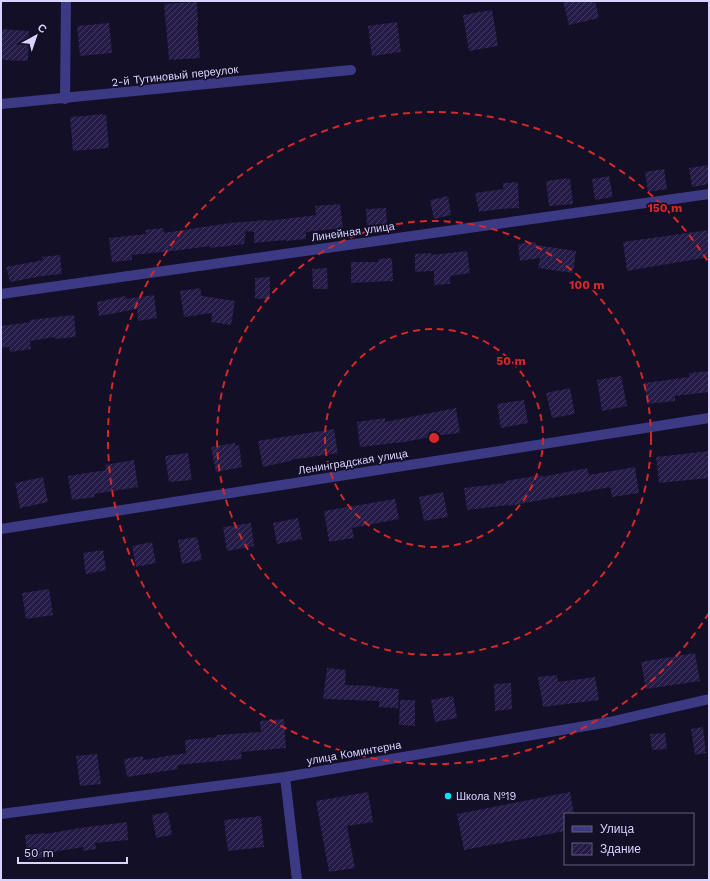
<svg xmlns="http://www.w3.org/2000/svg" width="710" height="881" viewBox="0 0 710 881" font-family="'Work Sans',sans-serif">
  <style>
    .building { fill: url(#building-hatch) }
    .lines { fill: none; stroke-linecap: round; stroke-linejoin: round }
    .minor { stroke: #3d3a85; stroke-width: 10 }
    .ring { fill: none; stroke: #d62828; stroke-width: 2; stroke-dasharray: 7 5 }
    .poi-dot { fill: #00e5ff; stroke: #130f26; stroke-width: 1.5 }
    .labels { text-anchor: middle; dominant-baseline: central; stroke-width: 3.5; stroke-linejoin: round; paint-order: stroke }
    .street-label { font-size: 11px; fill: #d9d4ff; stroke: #130f26 }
    .poi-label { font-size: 11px; fill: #d9d4ff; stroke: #130f26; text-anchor: start }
    .centre { fill: #d62828; stroke: #130f26; stroke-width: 2 }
    .ring-label { font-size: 12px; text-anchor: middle; font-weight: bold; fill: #d62828; stroke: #130f26; stroke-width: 3.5; stroke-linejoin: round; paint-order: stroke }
  </style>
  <defs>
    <pattern id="building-hatch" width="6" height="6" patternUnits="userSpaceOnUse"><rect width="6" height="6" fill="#241b47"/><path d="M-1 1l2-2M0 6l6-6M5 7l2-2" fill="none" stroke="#433b63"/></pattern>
  </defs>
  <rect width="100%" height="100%" fill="#130f26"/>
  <path class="building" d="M 563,1 L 595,1 L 599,18 L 569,25 Z
    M 197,2 L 198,26 L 197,26 L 200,58 L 169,60 L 164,4 Z
    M 492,10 L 498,46 L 469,51 L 463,15 Z
    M 397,22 L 401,52 L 372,56 L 368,26 Z
    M 109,23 L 112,53 L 80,56 L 77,26 Z
    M 1,29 L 29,31 L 28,61 L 1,60 Z
    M 106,114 L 109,148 L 73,151 L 70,117 Z
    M 708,165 L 709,184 L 692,187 L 689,168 Z
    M 664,169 L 667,189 L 648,192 L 645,172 Z
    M 609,176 L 613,197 L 595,200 L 592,179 Z
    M 570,178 L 573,204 L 549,206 L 546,181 Z
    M 518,182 L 519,208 L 499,209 L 479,212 L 475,193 L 503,189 L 503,183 Z
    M 448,196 L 451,215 L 434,219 L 430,200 Z
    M 340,204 L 343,228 L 306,232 L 306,239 L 286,241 L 286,240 L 254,243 L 254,232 L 246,231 L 244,244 L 210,248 L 210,246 L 181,250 L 132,255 L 132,260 L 112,262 L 109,238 L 146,234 L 145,230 L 163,228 L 164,233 L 230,223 L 268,220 L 268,221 L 316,215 L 315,206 Z
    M 386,208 L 387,224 L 367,225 L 366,209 Z
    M 709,230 L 709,257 L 627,271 L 623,242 Z
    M 535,242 L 536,245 L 576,251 L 573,273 L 538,268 L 540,258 L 520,261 L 518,244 Z
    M 467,251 L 470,273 L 450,276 L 450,284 L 434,285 L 434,271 L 415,272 L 415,254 L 431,253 L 431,255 Z
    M 60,255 L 62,274 L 42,276 L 10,282 L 6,267 L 43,260 L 42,257 Z
    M 392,258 L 393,281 L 351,283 L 351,262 L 378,262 L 378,259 Z
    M 327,268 L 328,289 L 313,289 L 312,269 Z
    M 270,277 L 270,299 L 255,299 L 255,278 Z
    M 200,288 L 202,296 L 235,301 L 231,325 L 211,322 L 212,313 L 184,317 L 180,291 Z
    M 154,295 L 157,318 L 138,321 L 137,309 L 99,316 L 97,302 L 126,296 L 126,299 Z
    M 74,315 L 76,337 L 55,339 L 55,337 L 30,341 L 31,349 L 10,352 L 9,347 L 1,348 L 1,326 L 30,322 L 30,320 Z
    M 709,371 L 709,392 L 675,396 L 675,401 L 647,404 L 645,383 L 689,377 L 689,373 Z
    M 621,376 L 627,406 L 602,411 L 597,380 Z
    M 570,388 L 575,414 L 552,418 L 546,393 Z
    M 524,400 L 528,423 L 501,428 L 497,404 Z
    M 456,408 L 460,433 L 441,435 L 404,442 L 360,447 L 357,422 L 385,418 L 385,422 Z
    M 334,429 L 338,453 L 290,460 L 290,461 L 263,467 L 258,441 Z
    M 235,443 L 236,446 L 239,445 L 242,467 L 216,472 L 211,447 Z
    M 709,451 L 709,478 L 659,483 L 656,457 Z
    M 188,453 L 192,480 L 169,482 L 165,456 Z
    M 134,460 L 138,487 L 94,494 L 95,497 L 72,500 L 68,476 L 106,470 L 105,465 Z
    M 635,467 L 639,493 L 612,497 L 610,487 L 509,506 L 509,505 L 467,510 L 464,488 L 506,483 L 505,481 L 542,475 L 542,477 L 587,468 L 589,475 Z
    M 43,477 L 48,502 L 20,508 L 15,483 Z
    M 443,492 L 448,517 L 424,521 L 419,497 Z
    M 395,499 L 399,519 L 352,528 L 354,538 L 329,542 L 324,511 Z
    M 298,518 L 302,539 L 277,544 L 273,523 Z
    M 251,523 L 254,546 L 227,551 L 223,527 Z
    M 197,537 L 202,560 L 182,564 L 178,540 Z
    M 152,542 L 156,563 L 136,567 L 132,546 Z
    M 103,550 L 106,570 L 86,574 L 83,553 Z
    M 49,589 L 53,615 L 26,619 L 22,593 Z
    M 695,653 L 700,681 L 646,689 L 641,662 Z
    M 327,668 L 346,670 L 345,685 L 375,686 L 375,687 L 399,689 L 398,708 L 379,707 L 379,701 L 323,699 Z
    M 557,675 L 558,682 L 595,677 L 599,700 L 543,707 L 538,677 Z
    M 511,683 L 512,709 L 495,711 L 494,684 Z
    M 453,696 L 457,718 L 435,722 L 431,700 Z
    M 400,700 L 415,700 L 415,726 L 399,725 Z
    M 284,719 L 286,748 L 241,752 L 242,759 L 177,765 L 178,769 L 127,777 L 124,759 L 143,756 L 143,760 L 186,753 L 185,740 L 217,737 L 217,735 L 261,732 L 260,721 Z
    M 703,727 L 706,753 L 695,755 L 691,729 Z
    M 665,733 L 667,749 L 652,750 L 650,734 Z
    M 97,754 L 101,784 L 80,786 L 76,756 Z
    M 368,792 L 373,822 L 347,826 L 355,868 L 329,872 L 316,801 Z
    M 570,792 L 574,814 L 565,814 L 565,831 L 464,850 L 457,814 Z
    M 168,812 L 172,835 L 156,838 L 152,815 Z
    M 261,816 L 264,847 L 228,851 L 224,820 Z
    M 127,822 L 128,840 L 95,843 L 96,849 L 83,851 L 83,847 L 47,853 L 48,857 L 28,860 L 25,835 L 45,833 L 45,834 L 80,828 Z"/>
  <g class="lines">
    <path class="minor" d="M 65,99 L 66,1
      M 1,104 L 351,70
      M 1,294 L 709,194
      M 1,529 L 709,418
      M 285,777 L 297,880
      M 1,814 L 285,777 L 609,722 L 709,699"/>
  </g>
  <g class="ring">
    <circle cx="434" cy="438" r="109"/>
    <circle cx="434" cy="438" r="217"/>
    <path d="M709 613A326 326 0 1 1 709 263"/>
  </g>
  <circle class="poi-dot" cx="448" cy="796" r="4"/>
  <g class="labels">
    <g class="street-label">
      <text transform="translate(175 76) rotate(-6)">2-й Тутиновый переулок</text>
      <text transform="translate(353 232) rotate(-8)">Линейная улица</text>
      <text transform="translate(353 462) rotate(-9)">Ленинградская улица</text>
      <text transform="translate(354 753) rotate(-10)">улица Коминтерна</text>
    </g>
    <g class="poi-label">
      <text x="456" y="796">Школа №19</text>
    </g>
  </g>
  <circle cx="434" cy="438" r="6" class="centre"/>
  <g class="ring-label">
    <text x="665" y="212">150 m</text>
    <text x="587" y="289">100 m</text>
    <text x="511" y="365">50 m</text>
  </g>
  <rect width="710" height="881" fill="none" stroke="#d9d4ff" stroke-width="4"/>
  <rect x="564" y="813" width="130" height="52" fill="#130f26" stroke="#625e7d"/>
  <rect x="572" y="826" width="20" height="6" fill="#3d3a85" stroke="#625e7d"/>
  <text x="600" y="833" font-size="12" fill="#d9d4ff">Улица</text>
  <rect x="572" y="843" width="20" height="12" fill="url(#building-hatch)" stroke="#625e7d"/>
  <text x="600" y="853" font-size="12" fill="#d9d4ff">Здание</text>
  <g transform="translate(36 36) rotate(40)" stroke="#130f26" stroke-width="3" paint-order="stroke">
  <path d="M0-3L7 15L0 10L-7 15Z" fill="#d9d4ff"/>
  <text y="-6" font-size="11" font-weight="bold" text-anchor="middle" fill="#d9d4ff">С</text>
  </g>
  <path d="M18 857v6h109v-6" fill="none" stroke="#d9d4ff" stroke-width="2"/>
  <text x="24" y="857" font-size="12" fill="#d9d4ff" stroke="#130f26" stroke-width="3" paint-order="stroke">50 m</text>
</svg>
